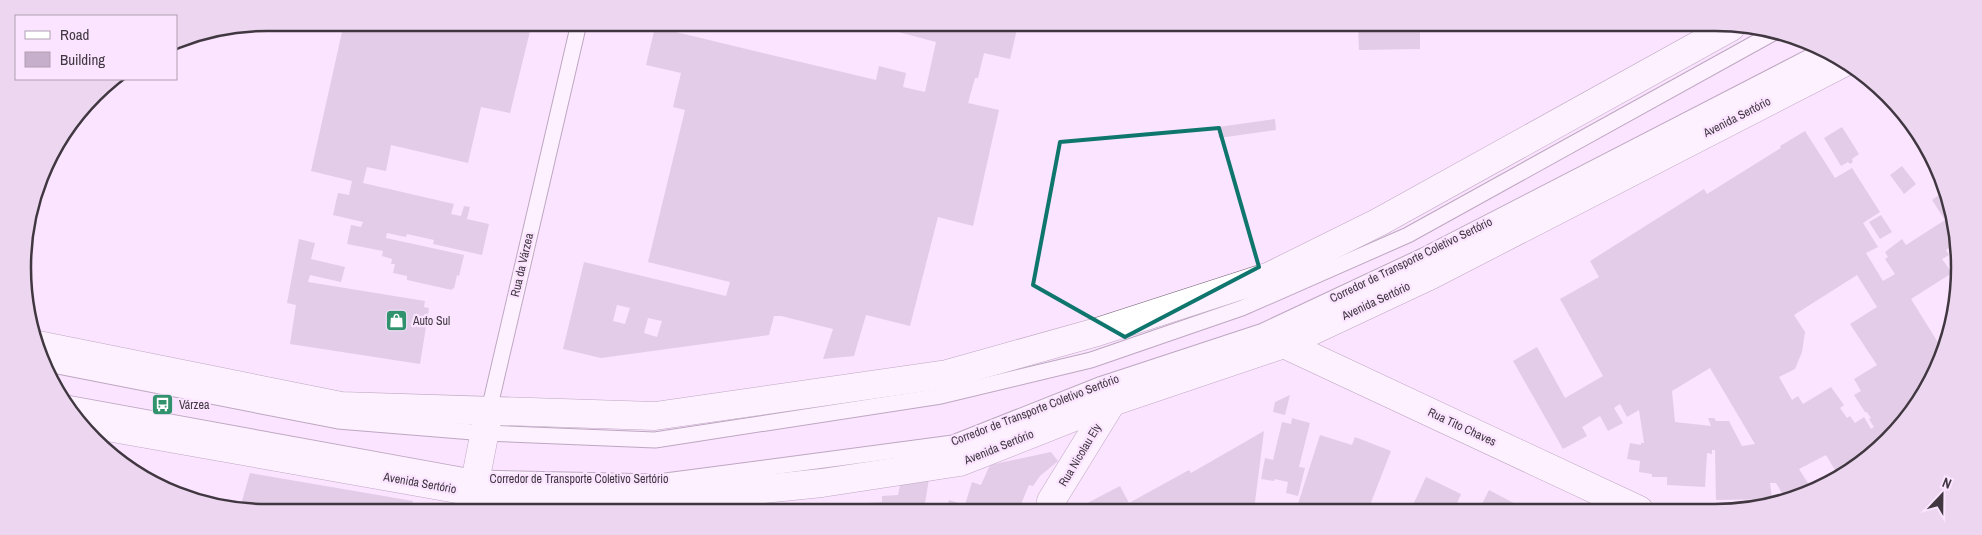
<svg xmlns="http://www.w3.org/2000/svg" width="1982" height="535" viewBox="0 0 1982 535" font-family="'Archivo Narrow',sans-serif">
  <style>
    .building { fill: #c6afca; fill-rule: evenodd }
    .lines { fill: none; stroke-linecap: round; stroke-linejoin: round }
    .lane-casing { stroke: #725e75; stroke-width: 17 }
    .street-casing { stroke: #725e75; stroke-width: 29 }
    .secondary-casing { stroke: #725e75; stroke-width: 29 }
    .primary-casing { stroke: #725e75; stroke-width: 29 }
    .lane { stroke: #fff; stroke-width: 15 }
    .street { stroke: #fff; stroke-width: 28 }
    .secondary { stroke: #fff; stroke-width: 28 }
    .primary { stroke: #fff; stroke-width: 28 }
    .marked { fill: none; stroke: #0f766e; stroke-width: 4; stroke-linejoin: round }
    .labels { text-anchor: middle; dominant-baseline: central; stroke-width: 4.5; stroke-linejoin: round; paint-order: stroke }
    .street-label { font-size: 12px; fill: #403741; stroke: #fbe4ff }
    .poi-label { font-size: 12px; fill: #403741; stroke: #fbe4ff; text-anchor: start }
    .rim { fill: none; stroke: #403741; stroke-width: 2.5 }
  </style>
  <rect width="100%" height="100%" fill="#fbe4ff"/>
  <path class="building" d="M 344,23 L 532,23 L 510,113 L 481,107 L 468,163 L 391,145 L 386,171 L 367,167 L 363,183 L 454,204 L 451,214 L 461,216 L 464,206 L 470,207 L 467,219 L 489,224 L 482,255 L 433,244 L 434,240 L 407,234 L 406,237 L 387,233 L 386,238 L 464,255 L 459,276 L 457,275 L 454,289 L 452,288 L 452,290 L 407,280 L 407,276 L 393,273 L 395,264 L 391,264 L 392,259 L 382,256 L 383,251 L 347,244 L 351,225 L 361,227 L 363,222 L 333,215 L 338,193 L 349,195 L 352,181 L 311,171 Z
    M 868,24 L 1018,25 L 1010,59 L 984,53 L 978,78 L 975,78 L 968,103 L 999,110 L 973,226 L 938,217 L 910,326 L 866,315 L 854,356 L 823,359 L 833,329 L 781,316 L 774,316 L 769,335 L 601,358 L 563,349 L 584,262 L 726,296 L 730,282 L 648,262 L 685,110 L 673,107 L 681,73 L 646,65 L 655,27 L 876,80 L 879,66 L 906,73 L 903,87 L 925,92 L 936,42 ZM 617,305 L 630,308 L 625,324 L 613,321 ZM 648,318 L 662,321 L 657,337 L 644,333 Z
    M 1358,26 L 1420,26 L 1420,49 L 1359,50 Z
    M 1275,119 L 1276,130 L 1219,138 L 1218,127 Z
    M 1842,127 L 1859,154 L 1852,159 L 1853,162 L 1850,164 L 1848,162 L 1841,166 L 1824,138 Z
    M 1805,131 L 1835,178 L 1852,168 L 1880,212 L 1863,223 L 1878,247 L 1866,253 L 1883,281 L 1895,274 L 1885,259 L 1888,257 L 1885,252 L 1902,239 L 1906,245 L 1945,220 L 1932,200 L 1943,192 L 1954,218 L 1947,223 L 1955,235 L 1955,244 L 1946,250 L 1949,255 L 1942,259 L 1952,273 L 1911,299 L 1942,349 L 1931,377 L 1925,381 L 1928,386 L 1927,390 L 1907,411 L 1908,413 L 1892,432 L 1878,441 L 1881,445 L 1867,454 L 1865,452 L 1854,462 L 1845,463 L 1835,470 L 1826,455 L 1799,469 L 1813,491 L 1786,500 L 1776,483 L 1770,483 L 1772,499 L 1716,500 L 1715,450 L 1712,450 L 1712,454 L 1707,453 L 1705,487 L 1667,485 L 1667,477 L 1652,477 L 1652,474 L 1639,472 L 1640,461 L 1627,459 L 1630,443 L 1641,445 L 1641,443 L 1644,443 L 1639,410 L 1627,417 L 1620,404 L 1614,408 L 1623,423 L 1608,431 L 1600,416 L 1582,427 L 1587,436 L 1563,449 L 1513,361 L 1537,347 L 1565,398 L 1603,376 L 1560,299 L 1599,277 L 1590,261 L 1704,189 L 1707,194 L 1781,148 L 1780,146 ZM 1857,275 L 1877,307 L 1850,324 L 1877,365 L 1854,379 L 1861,391 L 1854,395 L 1865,412 L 1867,412 L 1871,418 L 1869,419 L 1874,427 L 1871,429 L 1864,417 L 1855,423 L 1850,416 L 1847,418 L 1840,408 L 1844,405 L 1831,387 L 1803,404 L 1798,396 L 1792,400 L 1779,377 L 1795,369 L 1802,352 L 1805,332 L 1794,315 ZM 1710,368 L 1755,444 L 1742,446 L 1729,421 L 1716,421 L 1714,418 L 1708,418 L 1711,426 L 1675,422 L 1672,391 Z
    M 1902,166 L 1916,184 L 1904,194 L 1890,175 Z
    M 1881,215 L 1892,232 L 1880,239 L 1869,222 Z
    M 299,239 L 315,243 L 311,259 L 345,267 L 341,282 L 310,275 L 308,282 L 425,301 L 424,307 L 429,308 L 420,364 L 290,344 L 296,305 L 287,303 Z
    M 1290,395 L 1285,415 L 1273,412 L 1275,402 Z
    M 1292,418 L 1310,423 L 1299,467 L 1305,468 L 1298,496 L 1286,493 L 1288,482 L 1275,479 L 1274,481 L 1261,479 L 1265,458 L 1273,460 L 1282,422 L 1291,424 Z
    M 1264,431 L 1254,510 L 1076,509 L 1120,486 L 1129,503 L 1189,470 L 1191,473 Z
    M 1320,435 L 1352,445 L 1355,437 L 1391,451 L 1368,510 L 1296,510 Z
    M 1051,452 L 1058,461 L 1040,476 L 1033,486 L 1029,485 L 1019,509 L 947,509 L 949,500 L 965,505 L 972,482 L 981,485 L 990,465 Z
    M 250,473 L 302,482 L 413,501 L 411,508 L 240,508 Z
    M 1426,477 L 1461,494 L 1454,510 L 1419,510 L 1412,507 Z
    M 929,479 L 924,509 L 902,509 L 902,506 L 897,506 L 897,509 L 866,509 L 867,503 L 882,502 L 882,496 L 898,495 L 901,481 Z
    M 1489,490 L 1527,510 L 1479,510 Z"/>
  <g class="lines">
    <defs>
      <path id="lane" d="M 47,364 L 338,421 L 485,433 L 655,440 L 941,396 L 1091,360 L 1242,308 L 1408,235 L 1775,32
        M 66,403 L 477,478 L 658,482 L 953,443 L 1102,384 L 1263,331 L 1423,256 L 1821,51
        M 489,410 L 579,23"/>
      <path id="street" d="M 1284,344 L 1639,510
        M 1050,509 L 1051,501 L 1112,402"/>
      <path id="secondary" d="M 470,508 L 489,410"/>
      <path id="primary" d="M 38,345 L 341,406 L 655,416 L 947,374 L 1097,332 L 1270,276 L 1379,222 L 1731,27
        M 79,422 L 474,492 L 656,500 L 822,483 L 960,462 L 1112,402 L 1284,344 L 1431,275 L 1845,62"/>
    </defs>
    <use href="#lane" class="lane-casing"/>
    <use href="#street" class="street-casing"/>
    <use href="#secondary" class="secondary-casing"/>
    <use href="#primary" class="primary-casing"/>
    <use href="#lane" class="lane"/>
    <use href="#street" class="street"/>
    <use href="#secondary" class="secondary"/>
    <use href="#primary" class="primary"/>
  </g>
  <path d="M0 0H1982V535H0ZM 1219,128 L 1259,267 L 1125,337 L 1033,285 L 1060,142 Z" fill="#fbe4ff" fill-opacity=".55" fill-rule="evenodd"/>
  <path class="marked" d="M 1219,128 L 1259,267 L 1125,337 L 1033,285 L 1060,142 Z"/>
  <defs>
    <symbol id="shop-square" viewBox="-11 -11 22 22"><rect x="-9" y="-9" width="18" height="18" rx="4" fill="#31936d" stroke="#fbe4ff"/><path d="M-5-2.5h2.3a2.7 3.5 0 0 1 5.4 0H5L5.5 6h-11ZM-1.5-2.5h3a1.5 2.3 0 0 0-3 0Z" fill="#fff"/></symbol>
    <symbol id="bus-square" viewBox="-11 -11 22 22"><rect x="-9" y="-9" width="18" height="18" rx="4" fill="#31936d" stroke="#fbe4ff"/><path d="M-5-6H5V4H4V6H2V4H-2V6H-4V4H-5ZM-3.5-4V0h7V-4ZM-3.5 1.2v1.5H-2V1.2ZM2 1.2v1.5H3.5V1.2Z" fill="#fff"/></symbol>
  </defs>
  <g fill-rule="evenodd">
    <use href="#shop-square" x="384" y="308" width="25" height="25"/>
    <use href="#bus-square" x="150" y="392" width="25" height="25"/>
  </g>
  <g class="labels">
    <g class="street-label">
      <text transform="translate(1737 117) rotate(-27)">Avenida Sertório</text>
      <text transform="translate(1411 260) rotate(-26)">Corredor de Transporte Coletivo Sertório</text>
      <text transform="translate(522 265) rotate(-77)">Rua da Várzea</text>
      <text transform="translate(1376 301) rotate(-25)">Avenida Sertório</text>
      <text transform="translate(1035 410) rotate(-21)">Corredor de Transporte Coletivo Sertório</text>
      <text transform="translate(1462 427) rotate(25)">Rua Tito Chaves</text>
      <text transform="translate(999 447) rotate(-22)">Avenida Sertório</text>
      <text transform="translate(1080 455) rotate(-59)">Rua Nicolau Ely</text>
      <text x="579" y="479">Corredor de Transporte Coletivo Sertório</text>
      <text transform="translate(420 483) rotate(10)">Avenida Sertório</text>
    </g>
    <g class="poi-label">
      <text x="413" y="321">Auto Sul</text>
      <text x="179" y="405">Várzea</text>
    </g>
  </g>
  <path d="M0 0H1982V535H0ZM267 31H1715A236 236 0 0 1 1951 267V268A236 236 0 0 1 1715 504H267A236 236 0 0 1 31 268V267A236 236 0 0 1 267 31Z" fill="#ecd6f0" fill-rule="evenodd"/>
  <path class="rim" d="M267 31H1715A236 236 0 0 1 1951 267V268A236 236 0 0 1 1715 504H267A236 236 0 0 1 31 268V267A236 236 0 0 1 267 31Z"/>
  <rect x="15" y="15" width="162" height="65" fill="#fbe4ff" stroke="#b09fb3"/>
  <rect x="25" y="31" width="25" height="8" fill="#ffffff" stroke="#b09fb3"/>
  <text x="60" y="40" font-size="15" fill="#403741">Road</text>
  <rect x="25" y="52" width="25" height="15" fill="#c6afca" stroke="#b09fb3"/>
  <text x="60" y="65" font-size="15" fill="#403741">Building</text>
  <g transform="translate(1942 495) rotate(22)" stroke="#fbe4ff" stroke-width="4" paint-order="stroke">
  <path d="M0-4L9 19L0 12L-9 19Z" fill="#403741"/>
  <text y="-8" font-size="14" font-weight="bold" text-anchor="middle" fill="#403741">N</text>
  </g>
</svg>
